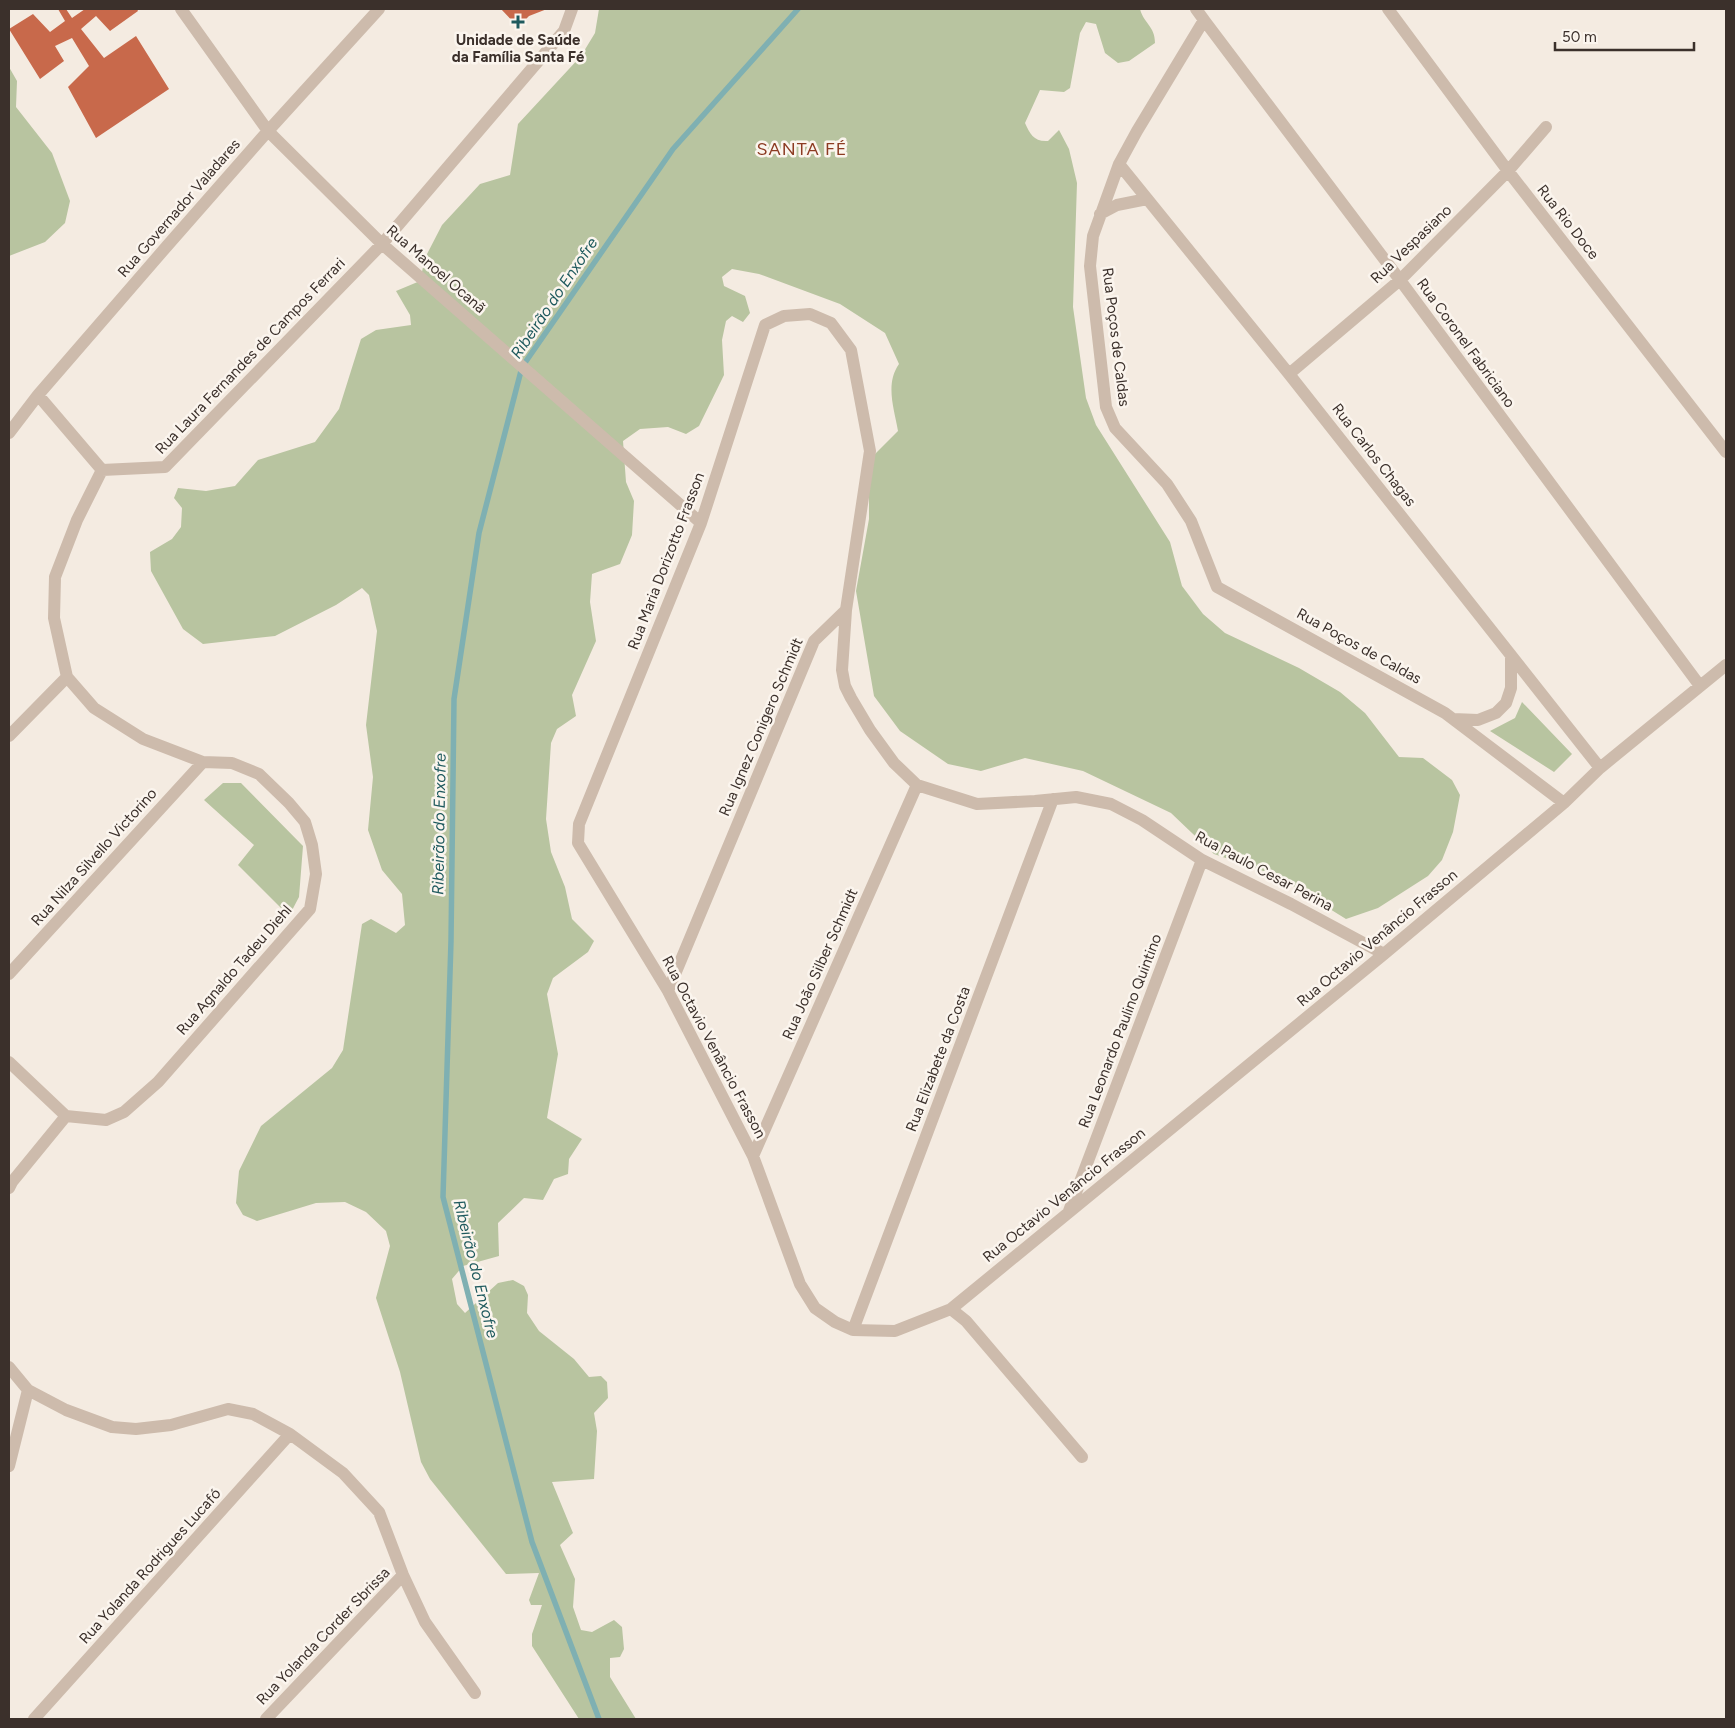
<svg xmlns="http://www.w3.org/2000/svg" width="1735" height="1728" viewBox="0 0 1735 1728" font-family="Figtree,sans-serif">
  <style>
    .green { fill: #b8c4a0 }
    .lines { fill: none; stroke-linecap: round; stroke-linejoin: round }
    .stream { stroke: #7fb0b2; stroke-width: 5.5 }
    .building { fill: #c8694b }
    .minor { stroke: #cdbbac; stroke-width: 12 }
    .poi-dot { fill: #1f5a5e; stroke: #fbf5ee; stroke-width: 2 }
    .labels { text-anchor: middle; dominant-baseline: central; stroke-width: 5; stroke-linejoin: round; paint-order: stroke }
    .poi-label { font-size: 15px; font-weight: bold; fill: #3b302b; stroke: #fbf5ee }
    .street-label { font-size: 15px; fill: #3b302b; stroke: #fbf5ee }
    .water-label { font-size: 16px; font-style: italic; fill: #1f5a5e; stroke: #fbf5ee }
    .quarter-label { font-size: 18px; letter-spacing: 1px; fill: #8c3b22; stroke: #fbf5ee }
  </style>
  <rect width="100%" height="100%" fill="#f4ebe1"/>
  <path class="green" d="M 599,9 L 1140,9 C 1144,24 1155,26 1155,43 L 1129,61 L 1118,63 L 1105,53 L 1096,24 L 1086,22 L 1080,33 L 1070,88 L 1064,92 L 1040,90 L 1025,123 C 1030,134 1034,142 1048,141 L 1059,130 L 1069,149 L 1077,183 L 1073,307 L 1086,398 L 1096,425 L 1170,542 L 1182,586 L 1203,614 L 1225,633 L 1299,668 L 1340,692 L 1365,713 L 1399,757 L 1423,758 L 1452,780 L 1460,795 L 1453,832 L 1442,860 L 1428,876 L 1378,908 L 1346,919 L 1275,875 L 1214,854 L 1171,813 L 1083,771 L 1025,758 L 981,771 L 948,764 L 900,731 L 874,696 L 856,591 L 869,519 L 869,460 L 898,431 C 894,408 885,384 899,364 L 885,333 L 840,304 L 759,274 L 732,269 L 722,277 L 724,286 L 745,296 L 750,313 L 743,322 L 732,316 L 726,321 L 722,340 L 724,375 L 699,426 L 686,434 L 668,427 L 640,429 L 623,441 L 626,482 L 634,501 L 632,535 L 620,564 L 592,574 L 590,602 L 596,641 L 572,695 L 576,716 L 557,729 L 551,743 L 546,819 L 551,852 L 565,887 L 572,919 L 594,941 L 588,952 L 553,978 L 547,994 L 558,1054 L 547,1118 L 582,1139 L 569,1159 L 568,1174 L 554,1179 L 543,1200 L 524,1198 L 498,1223 L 499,1256 L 463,1266 L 452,1279 L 457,1304 L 465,1313 L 498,1283 L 513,1280 L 524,1286 L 528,1295 L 527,1313 L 539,1331 L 574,1359 L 589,1377 L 601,1376 L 607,1382 L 608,1398 L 594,1413 L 597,1431 L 594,1479 L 552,1482 L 573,1533 L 560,1545 L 575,1579 L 573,1607 L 581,1630 L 592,1632 L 614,1620 L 622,1627 L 624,1649 L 620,1657 L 610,1658 L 610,1677 L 636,1719 L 579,1719 L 532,1646 L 532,1634 L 542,1605 L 531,1605 L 529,1600 L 539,1573 L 506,1574 L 430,1479 L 421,1462 L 400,1372 L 376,1298 L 390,1246 L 386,1231 L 366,1212 L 345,1202 L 316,1203 L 257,1221 L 243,1215 L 236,1203 L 239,1171 L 261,1126 L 332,1068 L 343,1050 L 362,924 L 371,919 L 396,933 L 405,925 L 402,894 L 382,870 L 368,830 L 373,777 L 366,725 L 377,631 L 369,595 L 362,588 L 336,605 L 275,636 L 203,644 L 183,629 L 151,571 L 150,552 L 172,539 L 181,527 L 182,508 L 174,498 L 178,488 L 206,491 L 235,486 L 258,460 L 315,442 L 339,409 L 361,339 L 376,330 L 411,325 L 410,315 L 396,291 L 420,281 L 425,258 L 442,225 L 480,184 L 510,175 L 518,124 L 581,56 L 595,33 Z
    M 9,67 L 17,81 L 16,107 L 52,153 L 70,201 L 65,223 L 45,242 L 9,256 Z
    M 1522,702 L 1572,754 L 1554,772 L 1490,731 L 1515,718 Z
    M 223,783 L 241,783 L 303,846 L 299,897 L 289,916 L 238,865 L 254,845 L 204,800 Z"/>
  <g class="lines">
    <path class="stream" d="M 599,1719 L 532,1542 L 443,1197 L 451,941 L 454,699 L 479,533 L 522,367 L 673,149 L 798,9"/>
  </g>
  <path class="building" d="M 58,9 L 66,9 L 72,18 L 85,9 L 137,9 L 138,11 L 110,31 L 96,16 L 81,29 L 104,58 L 136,36 L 169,89 L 96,138 L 68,87 L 89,66 L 72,38 L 55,46 L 64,61 L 40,79 L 9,29 L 33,14 L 50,32 L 65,21 Z
    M 501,9 L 547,9 L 529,16 L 518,27 Z"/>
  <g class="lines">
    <path class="minor" d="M 181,9 L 268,131 L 382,244 L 701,523
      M 1196,9 L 1204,20 L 1137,131 L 1119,164 L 1093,236 L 1090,266 L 1106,407 L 1115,428 L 1167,484 L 1191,521 L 1217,587 L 1445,713 L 1564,803
      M 1388,9 L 1508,171 L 1726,452
      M 1204,20 L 1400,280 L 1700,686
      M 1119,164 L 1289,374 L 1600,768
      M 1100,214 L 1117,205 L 1147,199
      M 1289,374 L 1400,280 L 1508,171 L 1546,127
      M 38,395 L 102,470
      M 9,433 L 38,395 L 167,246 L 268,131 L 379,9
      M 102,470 L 165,467 L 382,244 L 564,31 L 572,9
      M 1453,719 L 1478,720 L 1496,713 L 1506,703 L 1511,688 L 1511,655
      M 9,736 L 67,677
      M 1384,954 L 1291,904 L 1202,860 L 1142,820 L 1111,804 L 1076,797 L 1035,801 L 977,804 L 917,785 L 894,763 L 870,730 L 851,698 L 845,686 L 842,670 L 846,610 L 870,451 L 851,350 L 831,323 L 810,314 L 784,316 L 765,325 L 701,523 L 579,824 L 578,843 L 668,991 L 753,1156 L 800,1284 L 815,1308 L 835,1322 L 853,1330 L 895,1331 L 951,1309 L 1384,954 L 1564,803 L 1600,768 L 1726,665
      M 9,974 L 203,762
      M 668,991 L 814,641 L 846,610
      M 9,1062 L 66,1116
      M 66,1116 L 106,1120 L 124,1112 L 158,1082 L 310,909 L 316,874 L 312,845 L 305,822 L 289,803 L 259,774 L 232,763 L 203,762 L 143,739 L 94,708 L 67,677 L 54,618 L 55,577 L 77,520 L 102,470
      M 753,1156 L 917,785
      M 9,1188 L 12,1182 L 66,1116
      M 1069,1211 L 1202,860
      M 951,1309 L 966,1321 L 1082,1457
      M 853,1330 L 1053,799
      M 9,1367 L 28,1390 L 66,1410 L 112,1427 L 136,1429 L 171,1425 L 228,1409 L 253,1414 L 290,1434 L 343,1473 L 379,1512 L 403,1575 L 425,1622 L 475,1693
      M 9,1466 L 28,1390
      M 34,1719 L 290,1434
      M 266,1719 L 403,1575"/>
  </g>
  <path class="poi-dot" d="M515.5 14.5h5v5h5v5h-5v5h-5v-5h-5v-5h5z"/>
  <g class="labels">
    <g class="poi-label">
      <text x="518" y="40">Unidade de Saúde<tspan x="518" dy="17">da Família Santa Fé</tspan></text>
    </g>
    <g class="street-label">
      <text transform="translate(179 208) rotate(-49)">Rua Governador Valadares</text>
      <text transform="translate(1568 222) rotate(52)">Rua Rio Doce</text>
      <text transform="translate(1411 244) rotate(-44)">Rua Vespasiano</text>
      <text transform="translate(436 269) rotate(41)">Rua Manoel Ocanã</text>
      <text transform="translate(1116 337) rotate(83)">Rua Poços de Caldas</text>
      <text transform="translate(1466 343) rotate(54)">Rua Coronel Fabriciano</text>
      <text transform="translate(250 356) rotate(-46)">Rua Laura Fernandes de Campos Ferrari</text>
      <text transform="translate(1374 455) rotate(52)">Rua Carlos Chagas</text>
      <text transform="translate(666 561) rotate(-69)">Rua Maria Dorizotto Frasson</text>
      <text transform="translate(1359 646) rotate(29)">Rua Poços de Caldas</text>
      <text transform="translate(761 727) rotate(-67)">Rua Ignez Conigero Schmidt</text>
      <text transform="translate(94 857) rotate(-48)">Rua Nilza Silvello Victorino</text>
      <text transform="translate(1264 871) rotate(28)">Rua Paulo Cesar Perina</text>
      <text transform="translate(1377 938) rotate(-40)">Rua Octavio Venâncio Frasson</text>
      <text transform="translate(820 964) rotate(-66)">Rua João Silber Schmidt</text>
      <text transform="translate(234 970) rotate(-49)">Rua Agnaldo Tadeu Diehl</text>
      <text transform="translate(1120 1031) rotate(-69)">Rua Leonardo Paulino Quintino</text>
      <text transform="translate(714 1047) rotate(62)">Rua Octavio Venâncio Frasson</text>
      <text transform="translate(938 1059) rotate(-69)">Rua Elizabete da Costa</text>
      <text transform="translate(1064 1195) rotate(-39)">Rua Octavio Venâncio Frasson</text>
      <text transform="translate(150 1566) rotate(-48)">Rua Yolanda Rodrigues Lucafó</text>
      <text transform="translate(323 1636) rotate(-46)">Rua Yolanda Corder Sbrissa</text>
    </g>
    <g class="water-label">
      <text transform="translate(554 298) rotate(-56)">Ribeirão do Enxofre</text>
      <text transform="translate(439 824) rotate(-89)">Ribeirão do Enxofre</text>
      <text transform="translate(476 1269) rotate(76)">Ribeirão do Enxofre</text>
    </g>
    <g class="quarter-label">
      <text x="802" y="149">SANTA FÉ</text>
    </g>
  </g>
  <rect width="1735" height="1728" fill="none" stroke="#3b302b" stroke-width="20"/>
  <path d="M1555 42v8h139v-8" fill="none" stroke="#3b302b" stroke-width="2.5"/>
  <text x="1562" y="42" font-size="15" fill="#3b302b" stroke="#fbf5ee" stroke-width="4" paint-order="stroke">50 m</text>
</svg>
